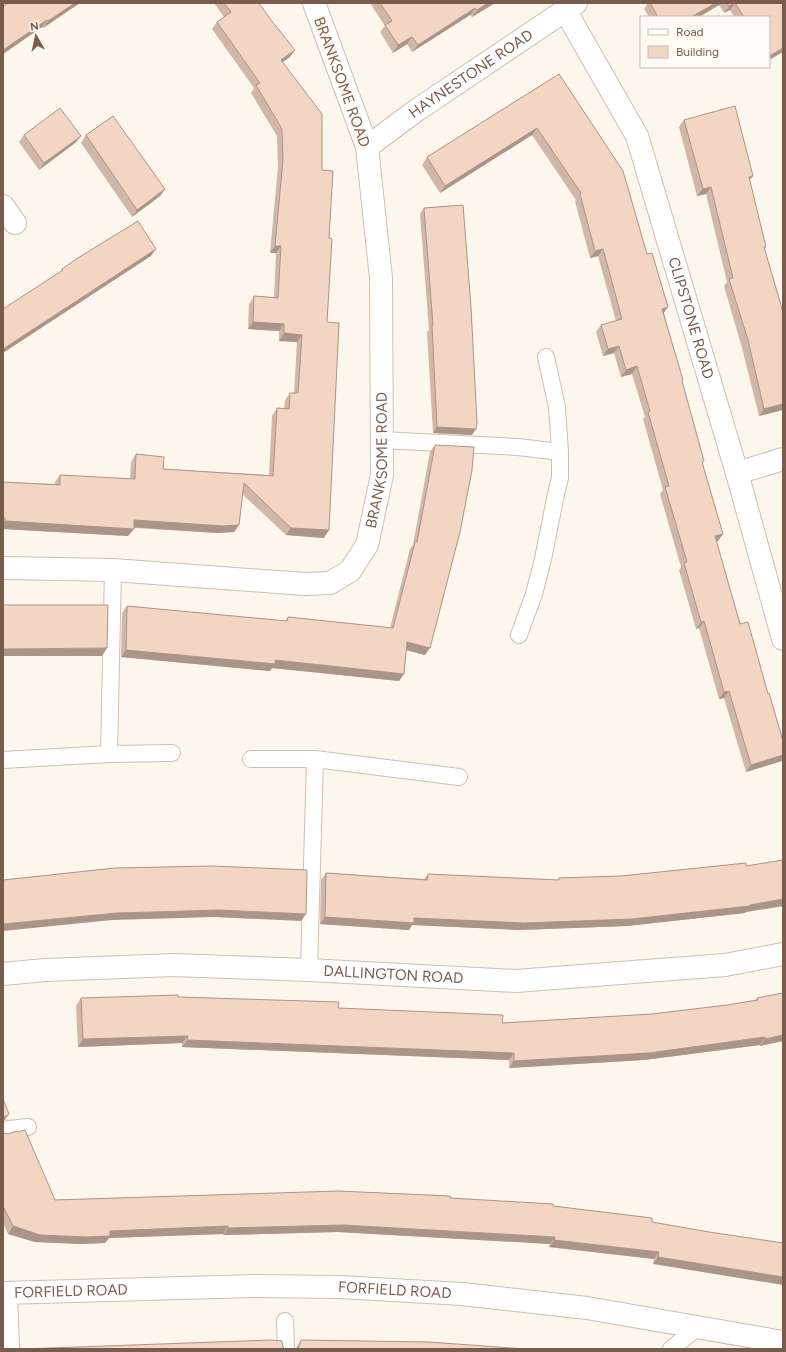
<svg xmlns="http://www.w3.org/2000/svg" width="786" height="1352" viewBox="0 0 786 1352" font-family="Figtree,sans-serif">
  <style>
    .lines { fill: none; stroke-linecap: round; stroke-linejoin: round }
    .service-casing { stroke: #d1beb0; stroke-width: 18 }
    .minor-casing { stroke: #d1beb0; stroke-width: 24 }
    .service { stroke: #fff; stroke-width: 16 }
    .minor { stroke: #fff; stroke-width: 22 }
    .wall { fill: #d1b7a8 }
    .shaded-wall { fill: #aa9588 }
    .building { fill: #f3d5c3; stroke: #aa9588 }
    .labels { text-anchor: middle; dominant-baseline: central; stroke-width: 3.5; stroke-linejoin: round; paint-order: stroke }
    .street-label { font-size: 15px; fill: #7a5c4d; stroke: #fffaf3 }
  </style>
  <rect width="100%" height="100%" fill="#fdf6ec"/>
  <g class="lines">
    <defs>
      <path id="service" d="M 546,357 L 557,407 L 560,452
        M 381,440 L 518,447 L 560,452 L 560,478 L 556,494 L 543,559 L 534,594 L 519,635
        M 109,754 L 113,570
        M 251,759 L 315,759
        M 3,760 L 109,754 L 172,753
        M 309,970 L 315,759 L 459,777
        M 3,1132 L 9,1129 L 28,1127
        M 9,1293 L 11,1349
        M 285,1321 L 286,1349
        M 671,1349 L 698,1327"/>
      <g id="minor">
        <path id="s1" d="M 565,10 L 637,136 L 737,473 L 783,639"/>
        <path id="s2" d="M 367,147 L 417,110 L 576,3"/>
        <path d="M 3,206 L 15,223"/>
        <path d="M 737,473 L 783,459"/>
        <path id="s3" d="M 3,568 L 113,570 L 305,584 L 330,583 L 350,571 L 367,545 L 382,475 L 381,278 L 367,147 L 314,3"/>
        <path id="s4" d="M 3,974 L 45,970 L 174,965 L 309,970 L 516,981 L 725,965 L 783,954"/>
        <path id="s5" d="M 3,1293 L 255,1286 L 340,1287 L 462,1294 L 587,1308 L 783,1342"/>
      </g>
    </defs>
    <use href="#service" class="service-casing"/>
    <use href="#minor" class="minor-casing"/>
    <use href="#service" class="service"/>
    <use href="#minor" class="minor"/>
  </g>
  <path class="wall" d="M 8,3 L 80,3 L 43,28 L 42,27 L 3,54 L 3,7 Z
    M 214,3 L 259,3 L 290,57 L 282,62 L 322,170 L 329,238 L 327,322 L 324,538 L 286,535 L 242,494 L 239,525 L 234,532 L 218,533 L 134,528 L 128,536 L 3,529 L 3,482 L 55,484 L 55,482 L 60,475 L 130,479 L 131,462 L 136,454 L 163,469 L 269,475 L 272,416 L 277,408 L 284,409 L 285,400 L 290,393 L 294,393 L 297,342 L 279,341 L 279,331 L 248,329 L 249,304 L 254,296 L 274,297 L 276,253 L 270,253 L 278,166 L 277,136 L 251,93 L 254,88 L 212,29 L 217,22 L 224,17 Z
    M 370,3 L 495,3 L 472,17 L 470,15 L 412,52 L 407,44 L 393,53 L 380,32 L 385,26 Z
    M 648,3 L 783,3 L 769,17 L 734,17 L 730,10 L 724,13 L 719,5 L 699,17 L 649,17 L 644,9 Z
    M 559,74 L 664,313 L 682,382 L 702,463 L 723,534 L 718,541 L 716,541 L 740,624 L 768,694 L 783,741 L 783,759 L 782,761 L 746,772 L 724,698 L 719,699 L 699,628 L 696,629 L 679,570 L 681,567 L 660,494 L 663,490 L 643,419 L 645,417 L 632,374 L 621,377 L 614,353 L 603,356 L 596,332 L 601,325 L 616,321 L 598,256 L 590,258 L 575,201 L 576,200 L 532,135 L 440,193 L 422,165 L 427,157 Z
    M 684,120 L 749,180 L 766,247 L 764,249 L 783,312 L 783,410 L 759,416 L 742,348 L 724,286 L 727,282 L 706,194 L 697,196 L 679,127 Z
    M 24,135 L 81,136 L 75,143 L 39,170 L 19,142 Z
    M 86,135 L 165,189 L 160,196 L 132,217 L 81,143 Z
    M 424,208 L 472,435 L 433,433 L 427,332 L 429,330 L 420,214 Z
    M 435,445 L 425,655 L 406,650 L 404,674 L 399,681 L 272,668 L 270,671 L 121,657 L 122,613 L 127,606 L 285,621 L 288,617 L 390,628 L 410,549 L 413,545 L 430,452 Z
    M 783,860 L 783,906 L 746,912 L 745,913 L 627,926 L 519,930 L 412,925 L 409,930 L 320,924 L 321,880 L 326,873 L 424,879 L 428,874 L 557,880 L 559,878 L 621,876 L 746,866 Z
    M 783,993 L 783,1041 L 760,1046 L 760,1045 L 644,1060 L 509,1068 L 509,1060 L 182,1047 L 182,1043 L 78,1047 L 76,1006 L 81,998 L 178,997 L 338,1008 L 502,1023 L 652,1014 L 727,1005 L 755,1000 L 757,998 Z
    M 3,1133 L 55,1200 L 450,1198 L 553,1206 L 652,1222 L 709,1232 L 653,1264 L 654,1259 L 549,1247 L 550,1244 L 338,1232 L 223,1235 L 223,1234 L 109,1238 L 105,1243 L 81,1244 L 35,1242 L 8,1234 L 3,1223 Z
    M 301,1340 L 525,1349 L 295,1349 Z"/>
  <path class="shaded-wall" d="M 75,3 L 80,3 L 43,28 L 48,21 Z
    M 488,3 L 495,3 L 472,17 L 477,10 Z
    M 716,3 L 721,3 L 719,5 L 699,17 L 691,17 Z
    M 735,3 L 730,10 L 724,13 L 729,6 Z
    M 475,8 L 470,15 L 412,52 L 418,45 Z
    M 47,20 L 42,27 L 3,54 L 3,50 Z
    M 412,37 L 407,44 L 393,53 L 398,45 Z
    M 783,48 L 783,52 L 769,60 L 769,56 Z
    M 295,50 L 290,57 L 276,67 L 281,60 Z
    M 537,128 L 532,135 L 440,193 L 445,186 Z
    M 81,136 L 75,143 L 39,170 L 44,163 Z
    M 753,176 L 747,183 L 749,177 Z
    M 711,187 L 706,194 L 697,196 L 703,189 Z
    M 165,189 L 160,196 L 132,217 L 137,210 Z
    M 275,246 L 281,246 L 276,253 L 270,253 Z
    M 156,249 L 151,256 L 3,353 L 3,349 Z
    M 603,249 L 598,256 L 590,258 L 595,251 Z
    M 668,307 L 663,314 L 662,309 Z
    M 253,322 L 284,324 L 279,331 L 248,329 Z
    M 284,333 L 302,335 L 297,342 L 279,341 Z
    M 619,346 L 614,353 L 603,356 L 608,349 Z
    M 637,366 L 632,374 L 621,377 L 626,370 Z
    M 783,404 L 783,410 L 759,416 L 764,409 Z
    M 437,427 L 476,429 L 472,435 L 433,433 Z
    M 134,520 L 239,525 L 234,532 L 218,533 L 129,527 Z
    M 5,521 L 134,529 L 128,536 L 3,529 L 3,524 Z
    M 291,528 L 329,530 L 324,538 L 286,535 Z
    M 723,534 L 718,541 L 710,543 L 715,536 Z
    M 704,621 L 699,628 L 696,629 L 701,622 Z
    M 407,642 L 430,648 L 425,655 L 402,649 Z
    M 107,648 L 102,656 L 3,656 L 3,649 Z
    M 126,650 L 275,660 L 404,674 L 399,681 L 272,668 L 270,671 L 121,657 Z
    M 729,691 L 724,698 L 719,699 L 724,692 Z
    M 783,755 L 783,759 L 782,761 L 746,772 L 751,765 Z
    M 783,899 L 783,906 L 746,912 L 745,913 L 627,926 L 519,930 L 412,925 L 409,930 L 320,924 L 325,917 L 414,918 L 750,905 Z
    M 219,910 L 306,914 L 301,921 L 214,917 L 181,918 L 112,920 L 3,931 L 3,924 L 117,913 L 186,911 Z
    M 783,1035 L 783,1041 L 760,1046 L 765,1039 Z
    M 188,1036 L 182,1043 L 78,1047 L 83,1039 Z
    M 765,1037 L 760,1045 L 644,1060 L 509,1068 L 514,1061 Z
    M 187,1040 L 514,1053 L 509,1060 L 182,1047 Z
    M 9,1114 L 4,1121 L 3,1122 L 3,1118 Z
    M 343,1225 L 555,1237 L 550,1244 L 338,1232 L 223,1235 L 228,1228 Z
    M 13,1226 L 110,1231 L 228,1226 L 223,1234 L 109,1238 L 105,1243 L 81,1244 L 35,1242 L 8,1234 Z
    M 554,1240 L 659,1252 L 654,1259 L 549,1247 Z
    M 658,1257 L 783,1277 L 783,1285 L 653,1264 Z"/>
  <path class="building" d="M 8,3 L 75,3 L 48,21 L 47,20 L 3,50 L 3,7 Z
    M 224,3 L 259,3 L 271,20 L 295,50 L 281,60 L 322,114 L 322,170 L 333,171 L 329,238 L 332,239 L 327,322 L 339,323 L 329,530 L 291,528 L 244,483 L 239,525 L 223,526 L 134,520 L 134,529 L 5,521 L 5,518 L 3,518 L 3,482 L 60,485 L 60,475 L 135,479 L 136,454 L 164,457 L 163,469 L 273,476 L 277,408 L 289,409 L 290,393 L 298,393 L 302,335 L 284,333 L 284,324 L 253,322 L 254,296 L 278,298 L 281,246 L 275,246 L 283,159 L 282,129 L 256,85 L 260,83 L 217,22 L 231,12 Z
    M 380,3 L 488,3 L 477,10 L 475,8 L 418,45 L 412,37 L 398,45 L 385,25 L 392,21 Z
    M 650,3 L 716,3 L 691,17 L 658,17 Z
    M 727,3 L 734,3 L 729,6 Z
    M 735,3 L 783,3 L 783,48 L 769,56 L 769,17 L 744,17 Z
    M 559,74 L 623,171 L 647,254 L 652,253 L 668,307 L 662,309 L 683,380 L 682,381 L 704,461 L 702,462 L 723,534 L 715,536 L 740,624 L 748,622 L 768,694 L 769,693 L 783,741 L 783,755 L 751,765 L 729,691 L 724,692 L 704,621 L 701,622 L 684,563 L 687,562 L 665,487 L 669,486 L 648,412 L 650,411 L 637,366 L 626,370 L 619,346 L 608,349 L 601,325 L 622,319 L 603,249 L 595,251 L 580,194 L 581,193 L 537,128 L 445,186 L 427,157 Z
    M 735,106 L 753,176 L 749,177 L 766,247 L 764,247 L 783,312 L 783,404 L 764,409 L 748,340 L 729,279 L 733,278 L 711,187 L 703,189 L 684,120 Z
    M 60,108 L 81,136 L 44,163 L 24,135 Z
    M 113,116 L 165,189 L 137,210 L 86,135 Z
    M 463,205 L 471,307 L 477,423 L 476,429 L 437,427 L 432,325 L 433,325 L 424,208 Z
    M 138,221 L 156,249 L 3,349 L 3,309 L 63,270 L 62,269 L 81,256 Z
    M 435,445 L 474,447 L 472,470 L 460,532 L 430,648 L 407,642 L 404,674 L 275,660 L 275,664 L 126,650 L 127,606 L 287,621 L 288,617 L 393,628 L 415,542 L 417,542 Z
    M 3,605 L 108,605 L 107,648 L 3,649 Z
    M 783,860 L 783,899 L 750,905 L 750,906 L 632,919 L 524,923 L 414,918 L 414,923 L 325,917 L 326,873 L 427,880 L 428,874 L 559,880 L 559,878 L 621,876 L 746,863 L 746,866 Z
    M 212,866 L 307,870 L 306,914 L 219,910 L 186,911 L 117,913 L 3,924 L 3,880 L 115,868 Z
    M 783,993 L 783,1035 L 765,1039 L 765,1037 L 649,1053 L 514,1061 L 514,1053 L 187,1040 L 188,1036 L 83,1039 L 81,998 L 178,995 L 178,997 L 339,1002 L 338,1008 L 503,1015 L 502,1023 L 652,1014 L 727,1005 L 758,1000 L 757,998 Z
    M 3,1099 L 9,1114 L 3,1118 Z
    M 25,1130 L 55,1200 L 338,1191 L 450,1196 L 450,1198 L 553,1204 L 553,1206 L 652,1218 L 652,1222 L 709,1232 L 783,1243 L 783,1277 L 658,1257 L 659,1252 L 554,1240 L 555,1237 L 343,1225 L 228,1228 L 228,1226 L 110,1231 L 110,1236 L 86,1237 L 40,1235 L 13,1226 L 3,1206 L 3,1133 L 8,1134 L 17,1131 L 17,1132 Z
    M 271,1340 L 282,1341 L 283,1347 L 285,1349 L 22,1349 Z
    M 301,1340 L 429,1342 L 525,1349 L 297,1349 L 299,1347 Z"/>
  <g class="labels">
    <g class="street-label">
      <text stroke="none"><textPath href="#s2" startOffset="127">HAYNESTONE ROAD</textPath></text>
      <text transform="translate(342 82) rotate(70)">BRANKSOME ROAD</text>
      <text stroke="none"><textPath href="#s1" startOffset="335">CLIPSTONE ROAD</textPath></text>
      <text stroke="none"><textPath href="#s3" startOffset="468">BRANKSOME ROAD</textPath></text>
      <text stroke="none"><textPath href="#s4" startOffset="391">DALLINGTON ROAD</textPath></text>
      <text stroke="none"><textPath href="#s5" startOffset="392">FORFIELD ROAD</textPath></text>
      <text stroke="none"><textPath href="#s5" startOffset="68">FORFIELD ROAD</textPath></text>
    </g>
  </g>
  <rect width="786" height="1352" fill="none" stroke="#7a5c4d" stroke-width="8"/>
  <rect x="640" y="16" width="130" height="52" fill="#fffaf3" stroke="#cabbb1"/>
  <rect x="648" y="29" width="20" height="6" fill="#ffffff" stroke="#cabbb1"/>
  <text x="676" y="36" font-size="12" fill="#7a5c4d">Road</text>
  <rect x="648" y="46" width="20" height="12" fill="#f3d5c3" stroke="#cabbb1"/>
  <text x="676" y="56" font-size="12" fill="#7a5c4d">Building</text>
  <g transform="translate(36 36) rotate(351)" stroke="#fffaf3" stroke-width="3" paint-order="stroke">
  <path d="M0-3L7 15L0 10L-7 15Z" fill="#7a5c4d"/>
  <text y="-6" font-size="11" font-weight="bold" text-anchor="middle" fill="#7a5c4d">N</text>
  </g>
</svg>
